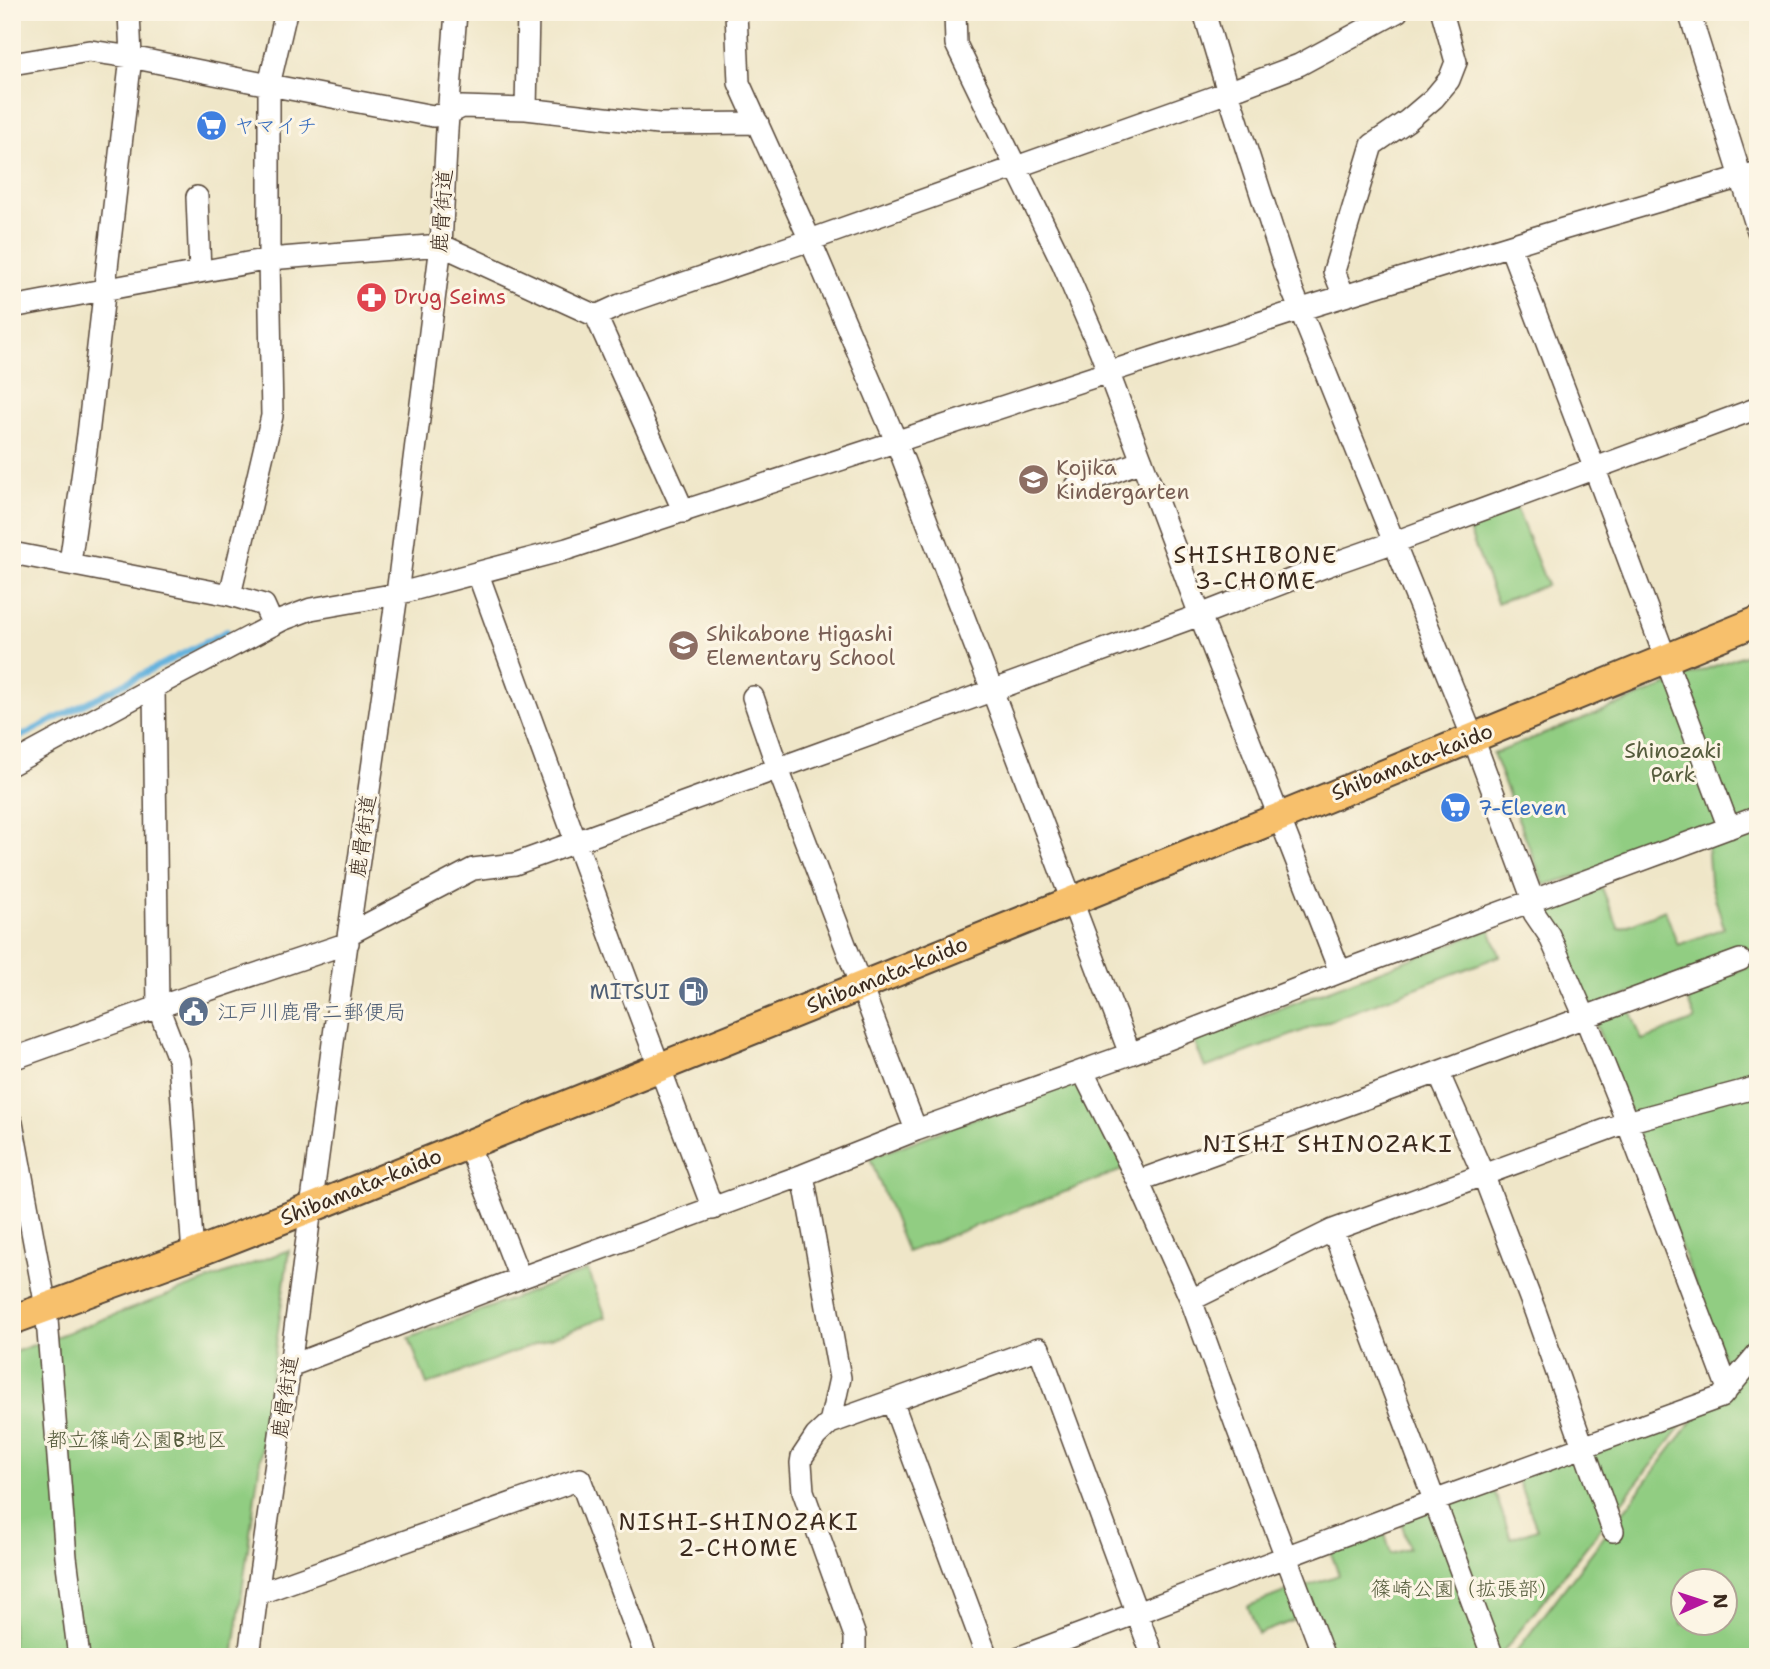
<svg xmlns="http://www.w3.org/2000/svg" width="1770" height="1669" viewBox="0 0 1770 1669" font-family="'Shantell Sans','Klee One',sans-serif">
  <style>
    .green { fill: #91cd82; stroke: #667c50; stroke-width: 2; fill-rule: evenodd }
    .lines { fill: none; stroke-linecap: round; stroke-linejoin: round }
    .stream { stroke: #64b2de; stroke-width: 6 }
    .minor-casing { stroke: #564638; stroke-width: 24 }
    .major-casing { stroke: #564638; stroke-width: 32 }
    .minor { stroke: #fff; stroke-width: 21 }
    .major { stroke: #f7c06c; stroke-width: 28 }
    .labels { text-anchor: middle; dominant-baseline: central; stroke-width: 6; stroke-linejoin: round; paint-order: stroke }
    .shop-label { font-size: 21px; fill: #366cbe; stroke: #fcf5e5; text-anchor: start }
    .street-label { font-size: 21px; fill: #3b2a1e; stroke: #fcf5e5 }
    .health-label { font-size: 21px; fill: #be3a42; stroke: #fcf5e5; text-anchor: start }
    .education-label { font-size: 21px; fill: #785e54; stroke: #fcf5e5; text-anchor: start }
    .park-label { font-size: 21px; fill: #555b3c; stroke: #fcf5e5 }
    .service-label { font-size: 21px; fill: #4e5e75; stroke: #fcf5e5; text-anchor: end }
    .neighbourhood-label { font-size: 23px; letter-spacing: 2px; fill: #3b2a1e; stroke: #fcf5e5 }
    .quarter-label { font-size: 24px; letter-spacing: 2px; fill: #3b2a1e; stroke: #fcf5e5 }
  </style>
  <rect width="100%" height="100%" fill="#fcf5e5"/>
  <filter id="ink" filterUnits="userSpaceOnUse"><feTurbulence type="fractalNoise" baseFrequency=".0143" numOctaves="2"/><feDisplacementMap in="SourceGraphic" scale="14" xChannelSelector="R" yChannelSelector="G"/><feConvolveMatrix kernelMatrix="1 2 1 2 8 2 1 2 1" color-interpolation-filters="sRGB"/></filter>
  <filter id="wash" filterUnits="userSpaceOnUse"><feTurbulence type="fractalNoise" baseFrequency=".00686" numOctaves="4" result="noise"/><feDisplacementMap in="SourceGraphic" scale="28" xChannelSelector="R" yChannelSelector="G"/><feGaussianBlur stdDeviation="1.57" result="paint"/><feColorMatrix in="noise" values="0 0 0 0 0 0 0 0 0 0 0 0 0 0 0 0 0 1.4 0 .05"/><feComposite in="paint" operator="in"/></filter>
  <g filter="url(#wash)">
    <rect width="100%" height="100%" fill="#efe6c8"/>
    <path class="green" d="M 1514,502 L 1547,585 L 1497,603 L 1465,520 Z
      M 1758,650 L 1758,1657 L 1512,1657 L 1729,1373 L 1595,1022 L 1630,1010 L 1642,1040 L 1695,1020 L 1684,990 L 1749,967 L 1743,952 L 1589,1009 L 1541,912 L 1602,888 L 1619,929 L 1665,910 L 1678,945 L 1724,928 L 1710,881 L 1707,842 L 1544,885 L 1493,754 L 1681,680 L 1690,675 ZM 1682,1582 L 1724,1582 L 1724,1624 L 1682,1624 Z
      M 1490,929 L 1500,956 L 1205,1068 L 1194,1041 Z
      M 1085,1076 L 1125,1169 L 907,1252 L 870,1158 Z
      M 289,1250 L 233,1657 L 12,1657 L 12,1353 Z
      M 588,1270 L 606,1317 L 427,1385 L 409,1338 Z
      M 1692,1413 L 1499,1657 L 1379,1657 L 1376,1650 L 1360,1657 L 1330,1657 L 1304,1587 L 1339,1575 L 1329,1548 L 1383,1528 L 1391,1554 L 1409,1548 L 1401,1521 L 1493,1487 L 1511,1538 L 1537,1529 L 1517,1478 Z
      M 1290,1590 L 1301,1618 L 1258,1634 L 1248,1606 Z"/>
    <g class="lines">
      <path class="stream" d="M 12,741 L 227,631"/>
    </g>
  </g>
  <g filter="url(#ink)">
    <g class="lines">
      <defs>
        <path id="minor" d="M 736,12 L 739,83 L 810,240 L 896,441 L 992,690 L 1130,1054
          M 955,12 L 956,44 L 1063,264 L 1100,350 L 1200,615 L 1340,972
          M 1204,12 L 1228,92 L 1291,287 L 1473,738 L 1533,900 L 1534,913 L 1549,935 L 1585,1017 L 1627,1122 L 1728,1389
          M 1689,12 L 1758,231
          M 12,64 L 89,51 L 131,57 L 269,85 L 433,116 L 448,114 L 462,107 L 526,109 L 658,124 L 758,123
          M 526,109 L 528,12
          M 197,197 L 200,272
          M 1510,246 L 1594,467 L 1729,828
          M 1344,296 L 1334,271 L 1372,145 L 1407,121 L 1434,98 L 1449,80 L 1456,62 L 1442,12
          M 12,307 L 269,259 L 441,245 L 596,316 L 620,305 L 810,240 L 1228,92 L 1299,65 L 1397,12
          M 596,316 L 684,512
          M 1076,486 L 1142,461
          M 12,553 L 230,595 L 264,605 L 273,625
          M 70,563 L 88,435 L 131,57 L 129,12
          M 478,574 L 615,949 L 713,1209
          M 230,595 L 272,416 L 269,259 L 269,85 L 286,12
          M 154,687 L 158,1007 L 179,1061 L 193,1254
          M 753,697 L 778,769 L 916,1130
          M 12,764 L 154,687 L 282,620 L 311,609 L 397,594 L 567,549 L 1302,309 L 1563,229 L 1758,172
          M 349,934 L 473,869 L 515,864 L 1200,615 L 1329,565 L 1403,539 L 1758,408
          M 12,1059 L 158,1007 L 348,943
          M 1083,1072 L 1138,1181 L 1191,1300 L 1236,1425 L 1324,1657
          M 1438,1072 L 1483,1174 L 1535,1311 L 1613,1531
          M 12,1123 L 46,1307 L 66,1557 L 79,1657
          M 468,1144 L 520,1278
          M 803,1175 L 840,1378 L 830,1423 L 816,1436 L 802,1457 L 801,1463 L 803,1491 L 855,1636 L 855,1657
          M 1138,1181 L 1438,1072 L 1585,1017 L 1740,960
          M 1333,1230 L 1493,1657
          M 1191,1300 L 1333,1230 L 1627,1122 L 1758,1087
          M 290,1366 L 520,1278 L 803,1175 L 916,1130 L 1130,1054 L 1340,972 L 1758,817
          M 892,1401 L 987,1657
          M 830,1423 L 1039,1348 L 1153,1657
          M 257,1594 L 580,1479 L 646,1657
          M 249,1657 L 257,1594 L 290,1366 L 335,1028 L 397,594 L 441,245 L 447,130 L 456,12
          M 1020,1657 L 1434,1501 L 1721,1397 L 1758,1353"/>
        <path id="major" d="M 12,1320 L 193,1254 L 311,1208 L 1280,817 L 1758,621"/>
      </defs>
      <use href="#minor" class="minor-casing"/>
      <use href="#major" class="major-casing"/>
      <use href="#minor" class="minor"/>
      <use href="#major" class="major"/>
    </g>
  </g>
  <defs>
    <symbol id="supermarket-disc" viewBox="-11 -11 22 22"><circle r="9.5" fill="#3f7fe0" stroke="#fcf5e5"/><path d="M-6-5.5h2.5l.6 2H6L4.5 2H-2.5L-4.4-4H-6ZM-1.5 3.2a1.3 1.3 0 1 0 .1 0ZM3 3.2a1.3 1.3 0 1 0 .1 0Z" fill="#fff"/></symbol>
    <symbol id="pharmacy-disc" viewBox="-11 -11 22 22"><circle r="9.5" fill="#e0444e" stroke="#fcf5e5"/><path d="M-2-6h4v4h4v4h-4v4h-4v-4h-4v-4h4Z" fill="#fff"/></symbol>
    <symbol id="school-disc" viewBox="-11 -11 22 22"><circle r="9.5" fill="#8d6e63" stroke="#fcf5e5"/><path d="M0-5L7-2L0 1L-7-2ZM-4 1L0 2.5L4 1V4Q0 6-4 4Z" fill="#fff"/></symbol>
    <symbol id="fuel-disc" viewBox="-11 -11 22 22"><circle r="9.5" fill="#5c6f8a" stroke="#fcf5e5"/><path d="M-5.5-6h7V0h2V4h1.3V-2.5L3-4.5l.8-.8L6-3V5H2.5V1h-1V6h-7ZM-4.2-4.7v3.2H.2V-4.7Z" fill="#fff"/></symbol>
    <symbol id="civic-disc" viewBox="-11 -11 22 22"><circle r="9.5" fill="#5c6f8a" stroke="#fcf5e5"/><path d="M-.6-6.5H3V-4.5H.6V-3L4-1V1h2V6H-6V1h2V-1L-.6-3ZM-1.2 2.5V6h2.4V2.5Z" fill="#fff"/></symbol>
  </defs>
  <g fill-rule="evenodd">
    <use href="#supermarket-disc" x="194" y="108" width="35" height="35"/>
    <use href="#pharmacy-disc" x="354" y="280" width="35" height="35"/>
    <use href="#school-disc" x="1016" y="462" width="35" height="35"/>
    <use href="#school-disc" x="666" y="628" width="35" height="35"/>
    <use href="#supermarket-disc" x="1438" y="790" width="35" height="35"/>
    <use href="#fuel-disc" x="676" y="974" width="35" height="35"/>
    <use href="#civic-disc" x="176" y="994" width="35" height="35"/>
  </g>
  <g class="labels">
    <g class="shop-label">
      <text x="234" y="126">ヤマイチ</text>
      <text x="1478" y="808">7-Eleven</text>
    </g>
    <g class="street-label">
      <text transform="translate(442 211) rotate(-86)">鹿骨街道</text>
      <text transform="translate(1412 762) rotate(-22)">Shibamata-kaido</text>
      <text transform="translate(363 836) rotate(-82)">鹿骨街道</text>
      <text transform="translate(887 975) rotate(-22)">Shibamata-kaido</text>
      <text transform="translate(361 1187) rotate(-22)">Shibamata-kaido</text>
      <text transform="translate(285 1397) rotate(-82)">鹿骨街道</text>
    </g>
    <g class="health-label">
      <text x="394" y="297">Drug Seims</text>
    </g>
    <g class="education-label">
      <text x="1056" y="468">Kojika<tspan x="1056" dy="24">Kindergarten</tspan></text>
      <text x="706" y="634">Shikabone Higashi<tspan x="706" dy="24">Elementary School</tspan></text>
    </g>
    <g class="park-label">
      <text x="1673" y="751">Shinozaki<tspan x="1673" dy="24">Park</tspan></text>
      <text x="137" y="1440">都立篠崎公園B地区</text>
      <text x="1465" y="1589">篠崎公園（拡張部）</text>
    </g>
    <g class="service-label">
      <text x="670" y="992">MITSUI</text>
      <text x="217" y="1012" text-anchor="start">江戸川鹿骨二郵便局</text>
    </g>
    <g class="neighbourhood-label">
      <text x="1256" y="555">SHISHIBONE<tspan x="1256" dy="26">3-CHOME</tspan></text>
      <text x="739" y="1522">NISHI-SHINOZAKI<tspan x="739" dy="26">2-CHOME</tspan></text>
    </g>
    <g class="quarter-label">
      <text x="1328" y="1144">NISHI SHINOZAKI</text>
    </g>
  </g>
  <rect width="1770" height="1669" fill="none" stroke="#fcf5e5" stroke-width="42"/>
  <g transform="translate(1704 1602) rotate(87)"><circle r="33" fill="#fcf5e5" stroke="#afa495" stroke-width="2"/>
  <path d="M0-5L12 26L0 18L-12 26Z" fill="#b5179e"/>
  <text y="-10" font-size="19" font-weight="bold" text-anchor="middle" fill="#3b2a1e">N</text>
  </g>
</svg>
